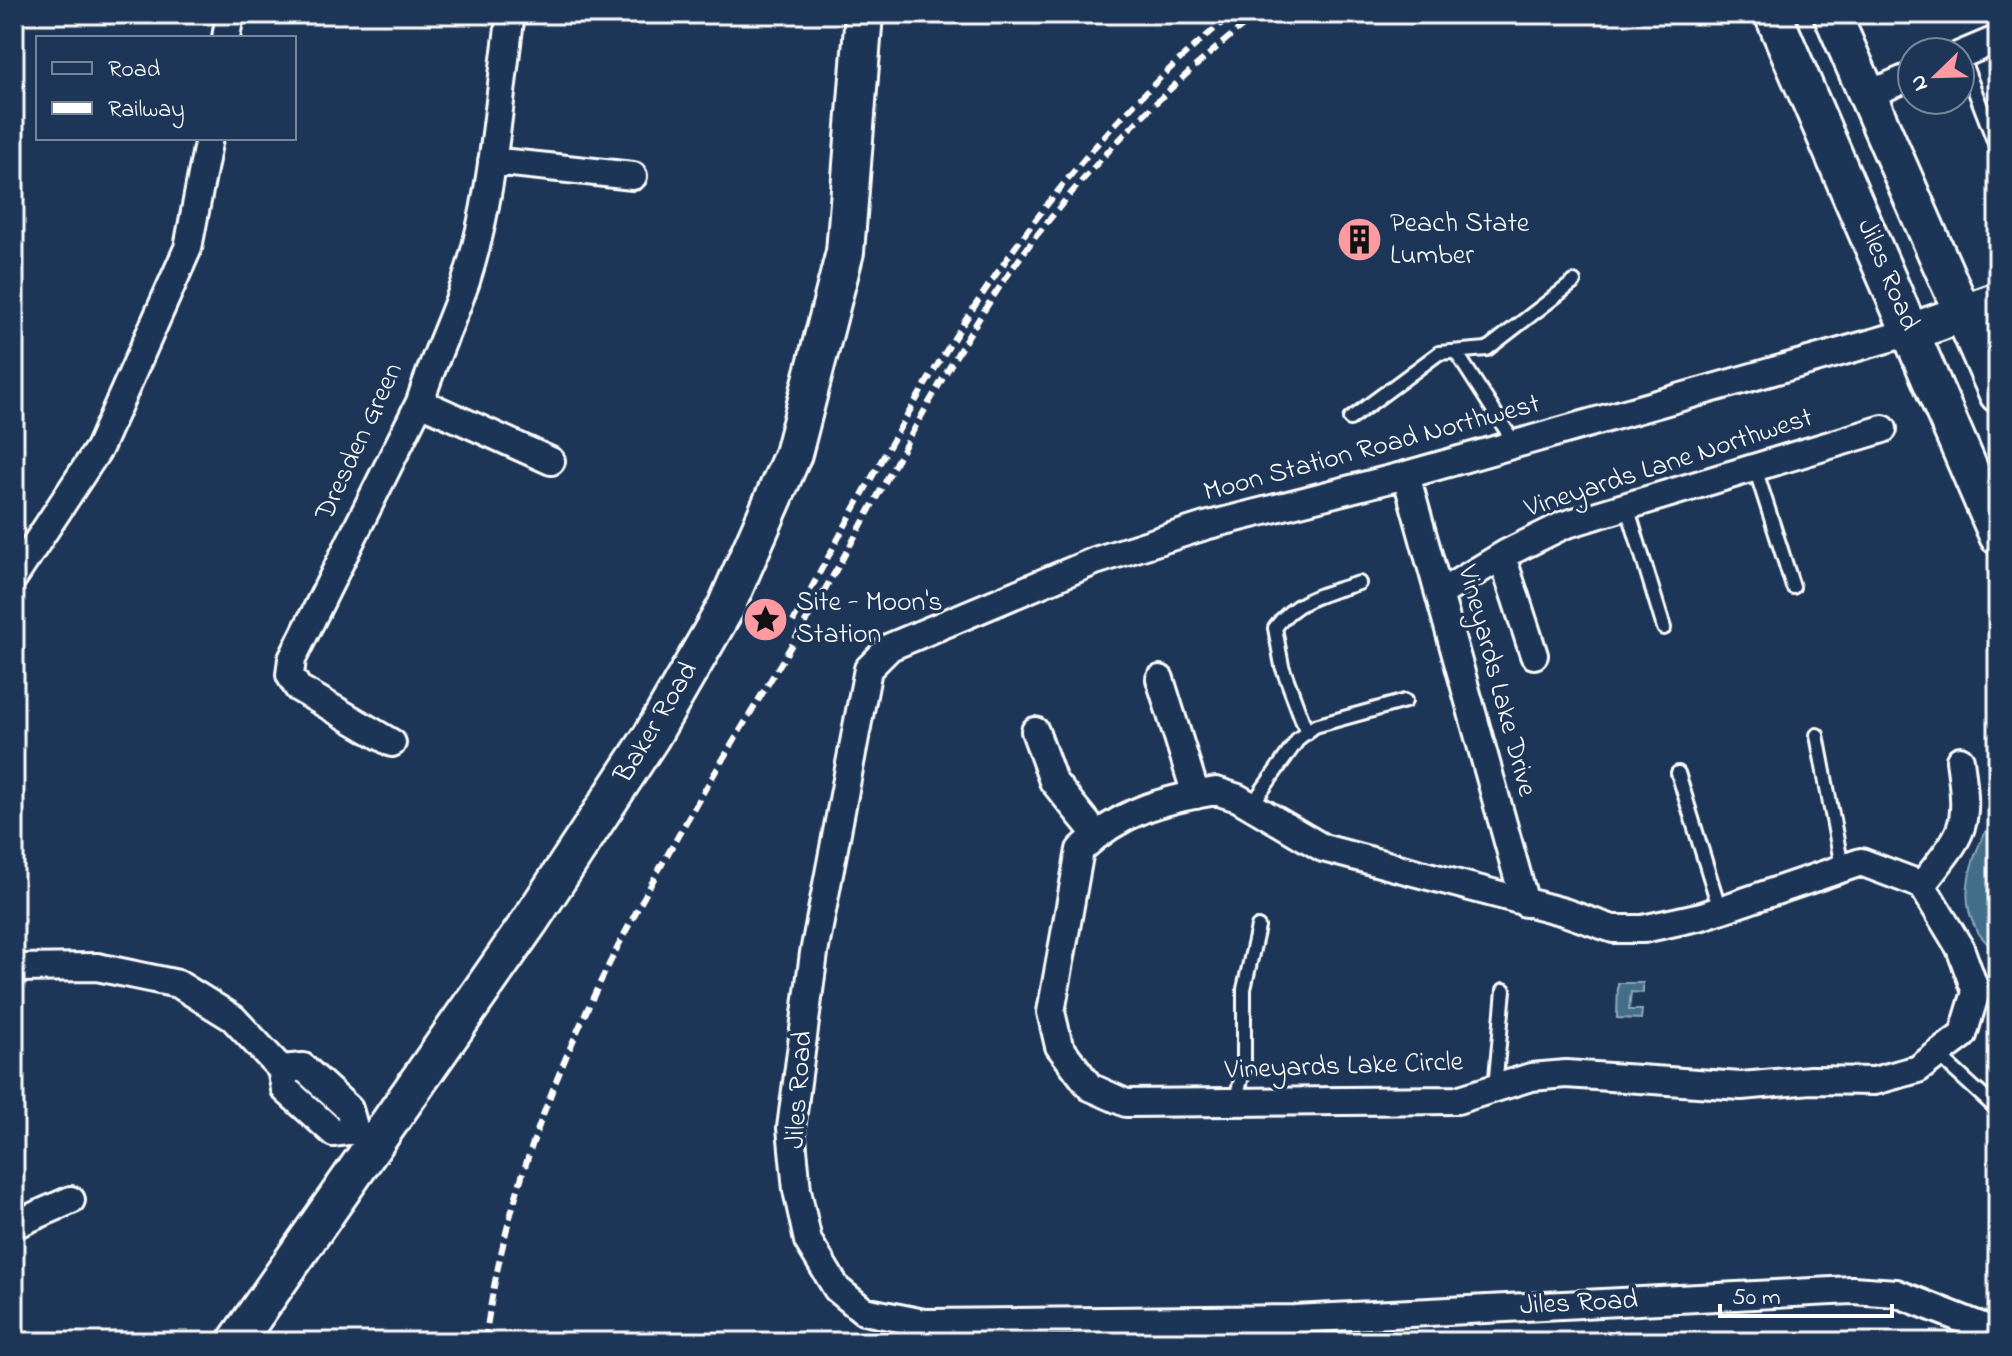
<svg xmlns="http://www.w3.org/2000/svg" width="2012" height="1356" viewBox="0 0 2012 1356" font-family="'Indie Flower',sans-serif">
  <style>
    .water { fill: #436e89; stroke: #8ea8b8; stroke-width: 2 }
    .lines { fill: none; stroke-linecap: round; stroke-linejoin: round }
    .lane-casing { stroke: #fff; stroke-width: 18 }
    .street-casing { stroke: #fff; stroke-width: 32 }
    .secondary-casing { stroke: #fff; stroke-width: 42 }
    .lane { stroke: #1d3557; stroke-width: 12 }
    .street { stroke: #1d3557; stroke-width: 26 }
    .secondary { stroke: #1d3557; stroke-width: 36 }
    .rail { stroke: #fff; stroke-width: 6; stroke-dasharray: 12 6; stroke-linecap: butt }
    .labels { text-anchor: middle; dominant-baseline: central; stroke-width: 7; stroke-linejoin: round; paint-order: stroke }
    .poi-label { font-size: 28px; fill: #fff; stroke: #1d3557; text-anchor: start }
    .street-label { font-size: 28px; fill: #fff; stroke: #1d3557 }
  </style>
  <rect width="100%" height="100%" fill="#1d3557"/>
  <filter id="ink" filterUnits="userSpaceOnUse"><feTurbulence type="fractalNoise" baseFrequency=".0125" numOctaves="2"/><feDisplacementMap in="SourceGraphic" scale="16" xChannelSelector="R" yChannelSelector="G"/><feConvolveMatrix kernelMatrix="1 2 1 2 8 2 1 2 1" color-interpolation-filters="sRGB"/></filter>
  <g filter="url(#ink)">
    <path class="water" d="M 1998,812 L 1998,952 C 1947,917 1969,854 1998,812 Z
      M 1618,983 L 1643,983 L 1643,993 L 1631,992 L 1629,1010 L 1642,1010 L 1641,1019 L 1617,1018 Z"/>
    <g class="lines">
      <defs>
        <path id="lane" d="M 1961,55 L 1998,151
          M 1456,352 L 1515,444
          M 1350,419 L 1439,353 L 1487,349 L 1574,282
          M 1755,468 L 1793,587
          M 1627,506 L 1664,628
          M 1307,733 L 1282,666 L 1275,628 C 1295,599 1327,593 1359,583
          M 1817,735 L 1842,867
          M 1678,773 L 1720,910
          M 1251,806 L 1299,738 L 1315,726 L 1405,701
          M 1939,1056 L 1998,1110
          M 1495,1088 L 1504,990
          M 1234,1104 L 1244,1070 L 1244,989 L 1258,927"/>
        <path id="street" d="M 226,38 L 230,14
          M 1960,55 L 1998,39
          M 1867,95 L 1912,76
          M 492,161 L 633,176
          M 1911,332 L 1406,475 L 1205,526 L 1095,561 L 890,647 L 868,669 L 814,953 L 791,1128 L 797,1190 L 808,1241 L 837,1289 L 864,1311 L 924,1323 L 1295,1319 L 1852,1290 L 1896,1293 L 1998,1333
          M 420,402 L 551,461
          M 1406,475 L 1525,903
          M 1502,556 L 1534,655
          M 14,577 L 99,448 L 188,248 L 209,138
          M 1439,594 L 1507,553 L 1564,525 L 1883,429
          M 1160,679 L 1196,795
          M 1035,731 L 1053,781 L 1096,834
          M 392,743 L 298,688 L 290,675 L 292,659 L 420,402 C 433,360 452,322 466,281 C 494,196 498,102 511,14
          M 1216,791 L 1238,798 L 1323,848 L 1564,912 L 1613,929 L 1643,929 L 1702,916 L 1861,862 L 1922,885 L 1960,948 L 1976,992 L 1963,1035 L 1918,1069 L 1874,1081 L 1811,1080 L 1741,1086 L 1566,1074 L 1531,1077 L 1457,1100 L 1126,1103 L 1090,1087 L 1059,1046 L 1051,1012 L 1080,850 C 1121,811 1162,800 1216,791 Z
          M 1922,885 C 1964,830 1970,831 1960,760
          M 14,968 L 97,967 L 178,984 L 233,1018 L 281,1069 L 285,1089 L 334,1133 L 355,1130
          M 281,1069 L 303,1067 L 349,1109 L 355,1130 L 366,1139
          M 14,1225 L 71,1200"/>
        <path id="secondary" d="M 1773,14 L 1998,536
          M 1832,14 L 1998,394
          M 1911,332 L 1998,301
          M 236,1342 L 530,921 L 651,737 L 726,607 L 793,454 L 845,252 L 864,14"/>
      </defs>
      <use href="#lane" class="lane-casing"/>
      <use href="#street" class="street-casing"/>
      <use href="#secondary" class="secondary-casing"/>
      <use href="#lane" class="lane"/>
      <use href="#street" class="street"/>
      <use href="#secondary" class="secondary"/>
      <path class="rail" d="M 793,622 C 914,398 1030,176 1233,14
        M 485,1342 C 520,1073 676,839 812,611 C 887,487 948,351 1037,235 C 1102,152 1175,79 1258,14"/>
    </g>
  </g>
  <defs>
    <symbol id="building-disc" viewBox="-11 -11 22 22"><circle r="9.5" fill="#ff9aa2" stroke="#1d3557"/><path d="M-4-6H4V6H1V3H-1V6H-4ZM-2.5-4.3h1.7v1.8h-1.7ZM.8-4.3h1.7v1.8H.8ZM-2.5-1h1.7V.8h-1.7ZM.8-1h1.7V.8H.8Z" fill="#111"/></symbol>
    <symbol id="sight-disc" viewBox="-11 -11 22 22"><circle r="9.5" fill="#ff9aa2" stroke="#1d3557"/><path d="M0-6L1.8-2.2L6-1.7L2.9 1.2L3.7 5.4L0 3.3L-3.7 5.4L-2.9 1.2L-6-1.7L-1.8-2.2Z" fill="#111"/></symbol>
  </defs>
  <g fill-rule="evenodd">
    <use href="#building-disc" x="1334" y="214" width="51" height="51"/>
    <use href="#sight-disc" x="740" y="594" width="51" height="51"/>
  </g>
  <g class="labels">
    <g class="poi-label">
      <text x="1390" y="224">Peach State<tspan x="1390" dy="32">Lumber</tspan></text>
      <text x="796" y="603">Site - Moon's<tspan x="796" dy="32">Station</tspan></text>
    </g>
    <g class="street-label">
      <text transform="translate(1887 275) rotate(67)">Jiles Road</text>
      <text transform="translate(360 442) rotate(-65)">Dresden Green</text>
      <text transform="translate(1372 449) rotate(-15)">Moon Station Road Northwest</text>
      <text transform="translate(1669 464) rotate(-18)">Vineyards Lane Northwest</text>
      <text transform="translate(1496 681) rotate(75)">Vineyards Lake Drive</text>
      <text transform="translate(657 723) rotate(-59)">Baker Road</text>
      <text transform="translate(1344 1067) rotate(-2)">Vineyards Lake Circle</text>
      <text transform="translate(800 1090) rotate(-86)">Jiles Road</text>
      <text transform="translate(1579 1304) rotate(-3)">Jiles Road</text>
    </g>
  </g>
  <rect width="2012" height="1356" fill="none" stroke="#1d3557" stroke-width="48"/>
  <rect x="24" y="24" width="1964" height="1308" fill="none" stroke="#fff" stroke-width="3" filter="url(#ink)"/>
  <rect x="36" y="36" width="260" height="104" fill="#1d3557" stroke="#77869a" stroke-width="2"/>
  <rect x="52" y="62" width="40" height="12" fill="#1d3557" stroke="#77869a" stroke-width="2"/>
  <text x="108" y="76" font-size="24" fill="#ffffff">Road</text>
  <rect x="52" y="102" width="40" height="12" fill="#ffffff" stroke="#77869a" stroke-width="2"/>
  <text x="108" y="116" font-size="24" fill="#ffffff">Railway</text>
  <g transform="translate(1936 76) rotate(247)"><circle r="38" fill="#1d3557" stroke="#77869a" stroke-width="2"/>
  <path d="M0-6L14 30L0 20L-14 30Z" fill="#ff9aa2"/>
  <text y="-12" font-size="22" font-weight="bold" text-anchor="middle" fill="#ffffff">N</text>
  </g>
  <path d="M1720 1304v12h172v-12" fill="none" stroke="#ffffff" stroke-width="4"/>
  <text x="1732" y="1304" font-size="24" fill="#ffffff" stroke="#1d3557" stroke-width="6" paint-order="stroke">50 m</text>
</svg>
